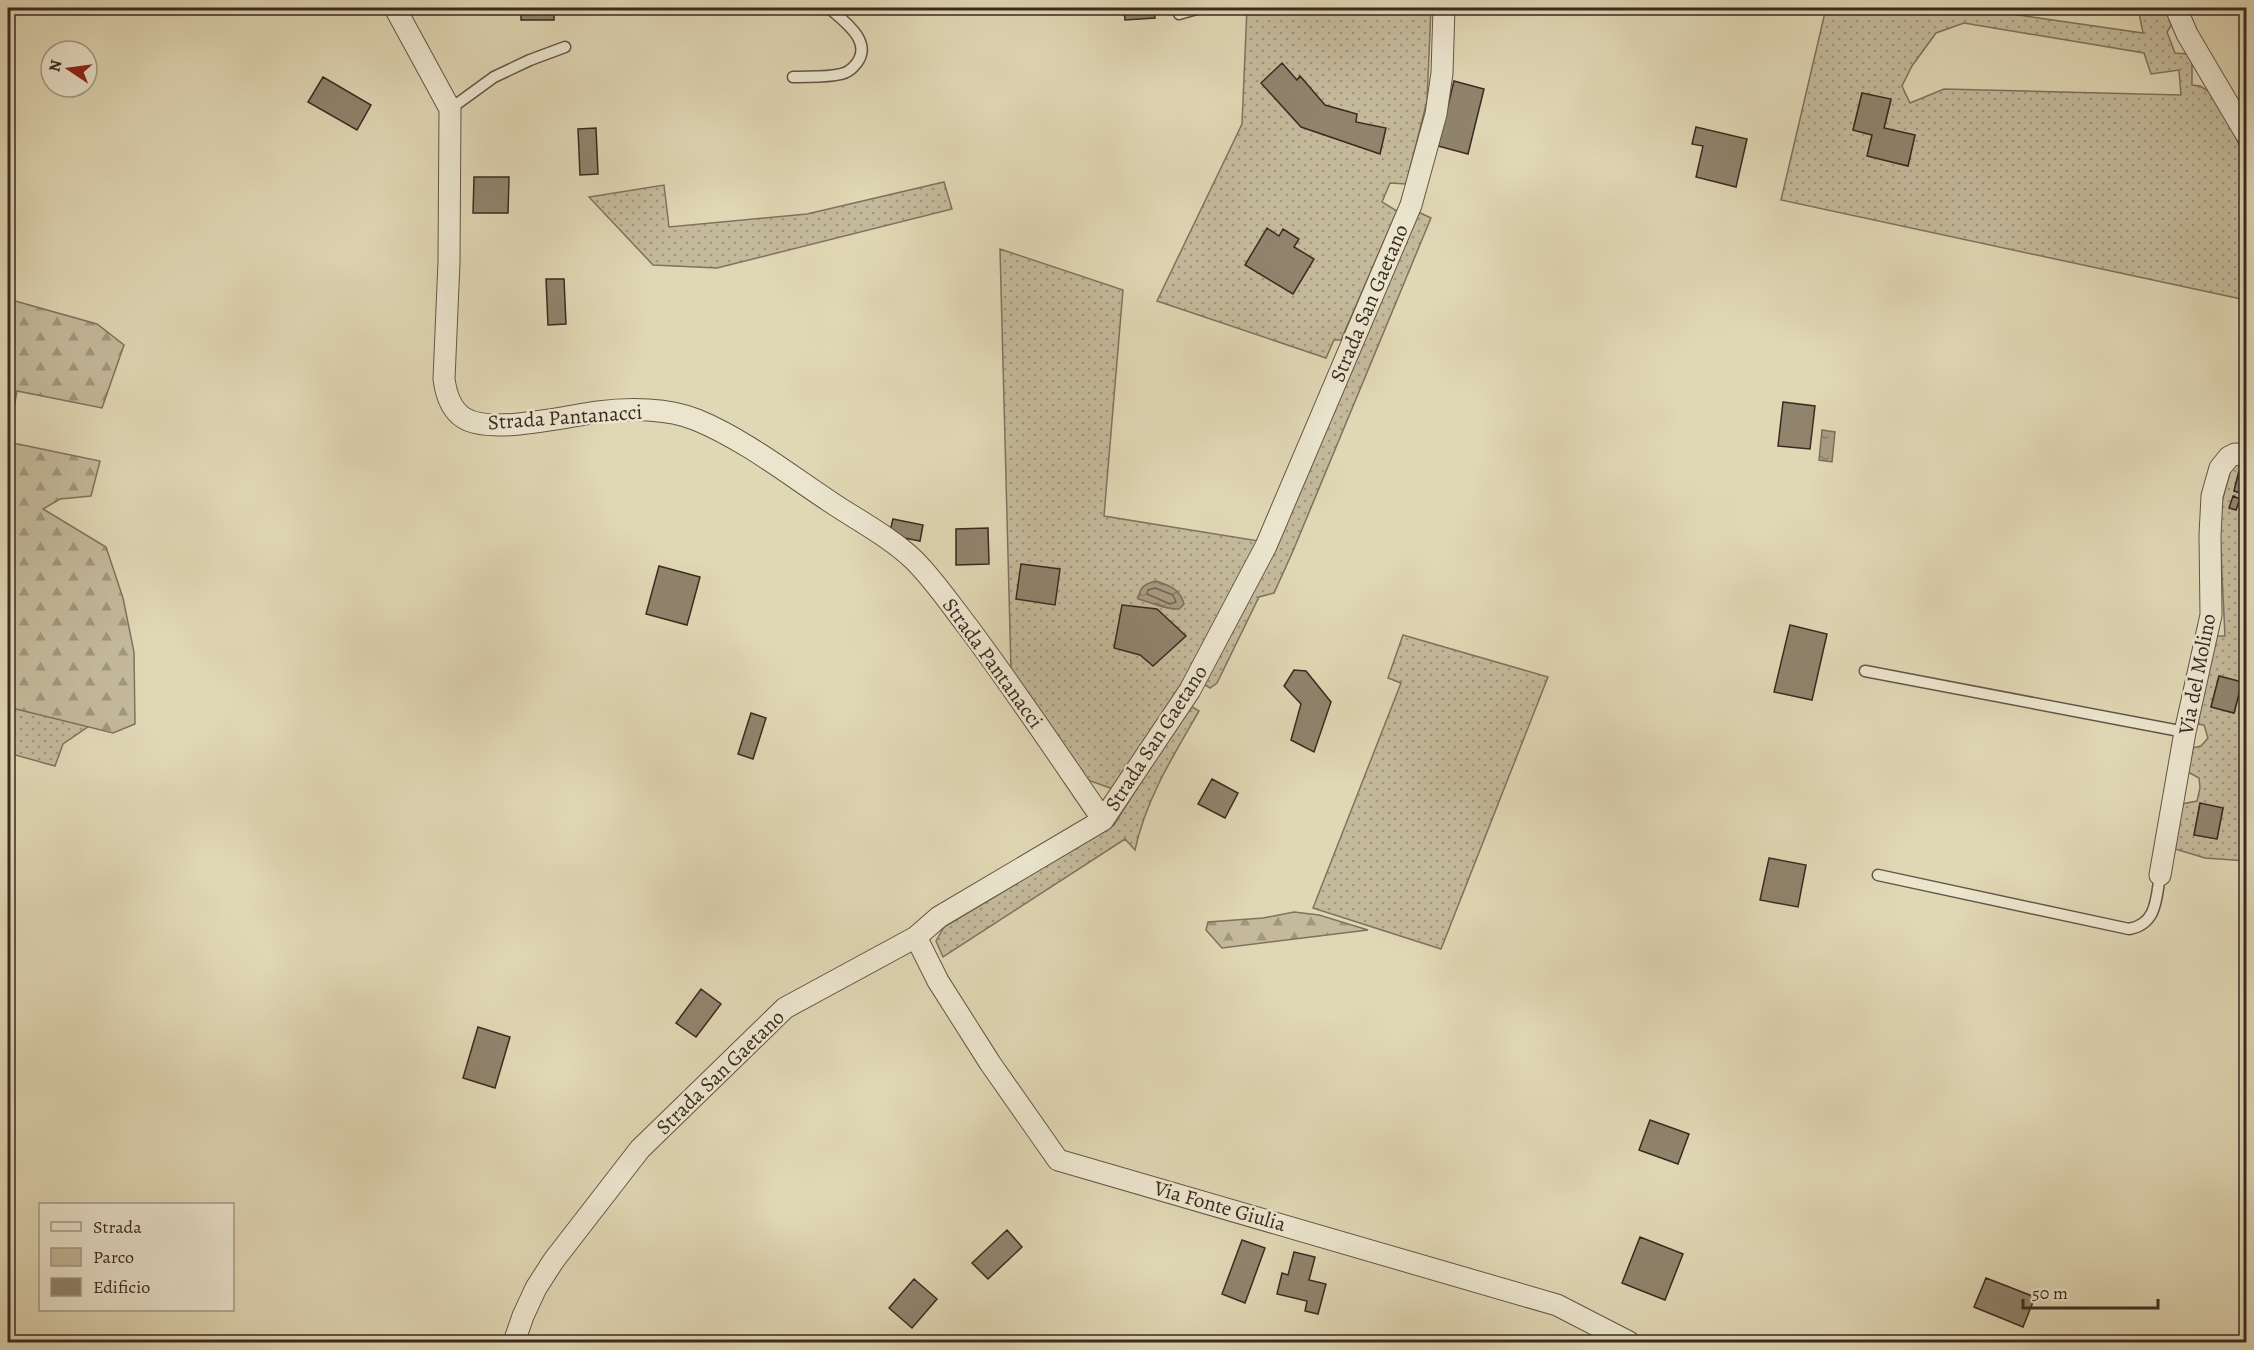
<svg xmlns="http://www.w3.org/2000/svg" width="2254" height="1350" viewBox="0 0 2254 1350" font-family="Alegreya,serif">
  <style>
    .green { fill: url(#green-dots); stroke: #7f725e; stroke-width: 1.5; fill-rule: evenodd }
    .forest { fill: url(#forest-firs); stroke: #7f725e; stroke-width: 1.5 }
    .water { fill: url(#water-ripples); stroke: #7c6e5b; stroke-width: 1.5 }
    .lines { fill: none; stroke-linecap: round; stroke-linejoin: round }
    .shore { stroke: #716352; stroke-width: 1.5 }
    .stream { stroke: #7c6e5b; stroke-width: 5 }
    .building { fill: #90846d; stroke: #3a2a21; stroke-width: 1.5 }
    .service-casing { stroke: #645546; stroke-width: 13 }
    .minor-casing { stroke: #645546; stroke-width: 23 }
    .service { stroke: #ebe5ce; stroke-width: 10 }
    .minor { stroke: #ebe5ce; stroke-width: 21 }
    .labels { text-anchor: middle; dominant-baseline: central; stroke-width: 5; stroke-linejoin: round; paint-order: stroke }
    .street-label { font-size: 21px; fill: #3a2a21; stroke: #ebe5ce }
  </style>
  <defs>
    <pattern id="green-dots" width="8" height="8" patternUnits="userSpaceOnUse" patternTransform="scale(1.5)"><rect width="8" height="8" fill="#c4ba9b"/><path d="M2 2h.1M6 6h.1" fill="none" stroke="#a0977e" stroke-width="1.8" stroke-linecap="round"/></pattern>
    <pattern id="forest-firs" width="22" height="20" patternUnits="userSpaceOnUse" patternTransform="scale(1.5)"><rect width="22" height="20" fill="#c4ba9b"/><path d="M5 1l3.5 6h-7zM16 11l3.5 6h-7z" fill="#a0977e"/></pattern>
    <pattern id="water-ripples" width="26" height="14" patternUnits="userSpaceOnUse" patternTransform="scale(1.5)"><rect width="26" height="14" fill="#a89c82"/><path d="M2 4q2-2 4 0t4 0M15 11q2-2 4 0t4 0" fill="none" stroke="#8a7f6a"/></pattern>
  </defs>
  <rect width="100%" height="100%" fill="#e0d7b4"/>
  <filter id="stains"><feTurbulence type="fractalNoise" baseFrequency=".00333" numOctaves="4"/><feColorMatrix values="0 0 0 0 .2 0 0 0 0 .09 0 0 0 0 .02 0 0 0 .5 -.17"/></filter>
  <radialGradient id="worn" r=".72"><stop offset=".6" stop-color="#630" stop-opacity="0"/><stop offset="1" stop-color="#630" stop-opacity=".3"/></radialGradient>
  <path class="green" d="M 1247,8 L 1431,8 L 1427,101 L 1406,184 L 1390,183 L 1382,202 L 1397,211 L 1341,340 L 1334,340 L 1326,358 L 1157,301 L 1242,124 Z
    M 1826,8 L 1969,8 L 2143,33 L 2138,8 L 2168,8 L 2172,24 L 2167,32 L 2175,53 L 2188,54 L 2192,58 L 2192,85 L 2200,86 L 2218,97 L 2243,154 L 2246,175 L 2246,300 L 1781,200 ZM 1964,23 L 2144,53 L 2151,74 L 2179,70 L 2181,95 L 1944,89 L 1910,103 L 1902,86 L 1912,66 L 1936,33 ZM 1862,93 L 1891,100 L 1884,128 L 1915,135 L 1908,166 L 1868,156 L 1872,135 L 1853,130 Z
    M 944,182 L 952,209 L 717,268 L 653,265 L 589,197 L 664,185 L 669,227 L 807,214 Z
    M 1416,211 L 1431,218 L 1293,551 L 1274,593 L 1259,597 L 1217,683 L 1210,688 L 1202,683 Z
    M 1000,249 L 1123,290 L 1104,516 L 1259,541 L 1182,684 L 1113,789 L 1082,778 L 1011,670 Z
    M 2233,462 L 2246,464 L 2246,473 L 2239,471 L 2234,491 L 2246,495 L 2246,861 L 2205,858 L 2175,849 L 2182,804 L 2197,801 L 2200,788 L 2199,778 L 2188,772 L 2192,748 L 2201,746 L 2208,738 L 2204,725 L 2197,724 L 2215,636 L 2225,636 L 2219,512 ZM 2219,676 L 2242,682 L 2234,713 L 2211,707 ZM 2200,804 L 2223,808 L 2217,839 L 2194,835 Z
    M 1403,635 L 1548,677 L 1441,949 L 1313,908 L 1401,683 L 1388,678 Z
    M 1189,705 L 1199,711 C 1173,756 1146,799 1135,850 L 1125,839 L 943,957 L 936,941 L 944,927 L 1114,825 Z
    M 8,707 L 89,726 L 63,744 L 55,766 L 8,753 Z"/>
  <path class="forest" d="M 8,299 L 97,324 L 124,345 L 102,408 L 17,391 L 8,439 L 8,355 L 13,332 L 8,333 Z
    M 8,442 L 100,461 L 91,496 L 60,499 L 43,509 L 106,547 L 123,598 L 134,652 L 135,724 L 113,733 L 8,707 Z
    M 1294,912 L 1319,915 L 1368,930 L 1222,948 L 1206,930 L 1208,922 L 1263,918 Z"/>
  <path class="water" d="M 1822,430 L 1835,432 L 1832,462 L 1819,460 Z
    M 1156,581 C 1170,586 1180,589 1184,604 L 1179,609 C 1164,610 1152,602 1138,599 C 1140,587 1144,584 1156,581 Z"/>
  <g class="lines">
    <path class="shore" d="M 1155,588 L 1173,595 L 1176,602 L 1170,604 L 1147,594 L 1148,590 Z"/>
    <path class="stream" d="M 8,316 L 11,315"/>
  </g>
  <path class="building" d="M 521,8 L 554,8 L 554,20 L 521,20 Z
    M 1124,8 L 1154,8 L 1155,18 L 1125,20 Z
    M 1282,63 L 1297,80 L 1300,76 L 1325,105 L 1357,114 L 1356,122 L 1386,128 L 1380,154 L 1301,127 L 1261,83 Z
    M 323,77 L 371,105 L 357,130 L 308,102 Z
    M 1454,81 L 1484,89 L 1468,154 L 1438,146 Z
    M 1862,93 L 1891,99 L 1884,128 L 1915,135 L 1908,166 L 1867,156 L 1872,135 L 1853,130 Z
    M 1696,127 L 1747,139 L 1736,187 L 1696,177 L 1703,146 L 1692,144 Z
    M 596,128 L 598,174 L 580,175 L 578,129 Z
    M 474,177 L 509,177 L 508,213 L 473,213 Z
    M 1267,228 L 1279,236 L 1283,229 L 1299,239 L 1294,247 L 1314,259 L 1293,294 L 1245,265 Z
    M 546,279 L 564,279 L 566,324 L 548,325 Z
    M 1783,402 L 1815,406 L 1810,449 L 1778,446 Z
    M 2239,471 L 2246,473 L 2246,495 L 2234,491 Z
    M 2233,496 L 2240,499 L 2236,510 L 2229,508 Z
    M 893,519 L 923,525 L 920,541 L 889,535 Z
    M 988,528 L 989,564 L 956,565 L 956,529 Z
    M 1021,564 L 1060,569 L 1055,605 L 1016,599 Z
    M 659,566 L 700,577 L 687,625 L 646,614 Z
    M 1122,605 L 1157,609 L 1186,636 L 1153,666 L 1140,655 L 1114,648 Z
    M 1790,625 L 1827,634 L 1812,700 L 1774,692 Z
    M 1294,670 L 1306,671 L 1331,702 L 1314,752 L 1291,740 L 1301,704 L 1284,686 Z
    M 2219,676 L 2242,682 L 2234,713 L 2211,707 Z
    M 751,713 L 766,718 L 753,759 L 738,754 Z
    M 1212,779 L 1238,793 L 1225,818 L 1198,804 Z
    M 2200,803 L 2223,808 L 2217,839 L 2194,835 Z
    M 1769,858 L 1806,865 L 1798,907 L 1760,900 Z
    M 701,989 L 721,1004 L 696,1037 L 676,1023 Z
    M 478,1027 L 510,1037 L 495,1088 L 463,1078 Z
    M 1650,1120 L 1689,1134 L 1678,1164 L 1639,1150 Z
    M 1007,1230 L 1022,1247 L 988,1279 L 972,1263 Z
    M 1640,1237 L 1683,1254 L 1665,1300 L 1622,1283 Z
    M 1242,1240 L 1265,1248 L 1245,1303 L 1222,1294 Z
    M 1294,1252 L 1315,1257 L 1309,1280 L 1326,1284 L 1318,1314 L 1305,1311 L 1307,1301 L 1277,1294 L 1282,1273 L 1288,1275 Z
    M 1986,1278 L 2035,1297 L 2023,1327 L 1974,1307 Z
    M 914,1279 L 937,1299 L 912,1328 L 889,1308 Z"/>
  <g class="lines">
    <defs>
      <path id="service" d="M 1179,14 L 1200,8
        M 793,77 C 808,76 825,78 841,74 C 847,73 852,69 856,64 C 874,42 844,21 829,8
        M 450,109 L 494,77 L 530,60 L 565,47
        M 1865,671 L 2185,732
        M 1878,875 L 2129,929 C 2157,924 2156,899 2160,875"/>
      <path id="minor" d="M 395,8 L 450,109 L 449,262 L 444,379 C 446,394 451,410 464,418 C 491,435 567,416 598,412 C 629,408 668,408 697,420 C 745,440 788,474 832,503 C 859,521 890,537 914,560 C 934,580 951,605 968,627 C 1015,690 1059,756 1103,820
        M 2176,8 L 2187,34 L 2246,134
        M 2160,875 L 2185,732 L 2211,615 L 2210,535 L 2212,496 L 2220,468 L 2229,457 L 2235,454 L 2246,455
        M 916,937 L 938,981 L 990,1063 L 1058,1160 L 1557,1305 L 1629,1342
        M 514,1342 L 523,1316 L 536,1288 L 554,1260 L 640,1149 L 785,1008 L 916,937 L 939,917 L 1103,820 L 1190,690 L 1266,546 L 1411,205 L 1436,114 L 1442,73 L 1444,8"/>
    </defs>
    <use href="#service" class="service-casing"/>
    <use href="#minor" class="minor-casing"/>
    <use href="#service" class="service"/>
    <use href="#minor" class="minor"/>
  </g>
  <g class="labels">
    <g class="street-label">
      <text transform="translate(1369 303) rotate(-67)">Strada San Gaetano</text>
      <text transform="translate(565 417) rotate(-4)">Strada Pantanacci</text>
      <text transform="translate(993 663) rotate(54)">Strada Pantanacci</text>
      <text transform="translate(2197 674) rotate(-79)">Via del Molino</text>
      <text transform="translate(1156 738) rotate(-57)">Strada San Gaetano</text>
      <text transform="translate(720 1072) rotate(-44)">Strada San Gaetano</text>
      <text transform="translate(1220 1206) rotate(16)">Via Fonte Giulia</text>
    </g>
  </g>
  <rect width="2254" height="1350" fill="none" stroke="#e0d7b4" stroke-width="30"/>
  <rect x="9" y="9" width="2236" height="1332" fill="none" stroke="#3a2a21" stroke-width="3"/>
  <rect x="15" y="15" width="2224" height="1320" fill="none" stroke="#3a2a21" stroke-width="1.5"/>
  <rect x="39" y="1203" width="195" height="108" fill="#ebe5ce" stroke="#a49a89" stroke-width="1.5"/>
  <rect x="51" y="1222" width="30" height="9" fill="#ebe5ce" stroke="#a49a89" stroke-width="1.5"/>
  <text x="93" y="1233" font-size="18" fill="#3a2a21">Strada</text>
  <rect x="51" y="1248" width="30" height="18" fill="#c4ba9b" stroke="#a49a89" stroke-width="1.5"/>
  <text x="93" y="1263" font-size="18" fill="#3a2a21">Parco</text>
  <rect x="51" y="1278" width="30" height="18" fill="#90846d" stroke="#a49a89" stroke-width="1.5"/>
  <text x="93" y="1293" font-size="18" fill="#3a2a21">Edificio</text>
  <g transform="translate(69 69) rotate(283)"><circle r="28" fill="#ebe5ce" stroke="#a49a89" stroke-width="1.5"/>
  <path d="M0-4.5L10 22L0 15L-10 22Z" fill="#8f2418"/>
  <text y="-9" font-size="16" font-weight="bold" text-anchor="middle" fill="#3a2a21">N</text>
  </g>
  <path d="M2023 1299v9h135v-9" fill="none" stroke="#3a2a21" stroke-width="3"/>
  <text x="2032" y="1299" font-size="18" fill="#3a2a21" stroke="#ebe5ce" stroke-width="4.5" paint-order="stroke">50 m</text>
  <rect width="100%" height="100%" filter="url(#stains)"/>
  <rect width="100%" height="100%" fill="url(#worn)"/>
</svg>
